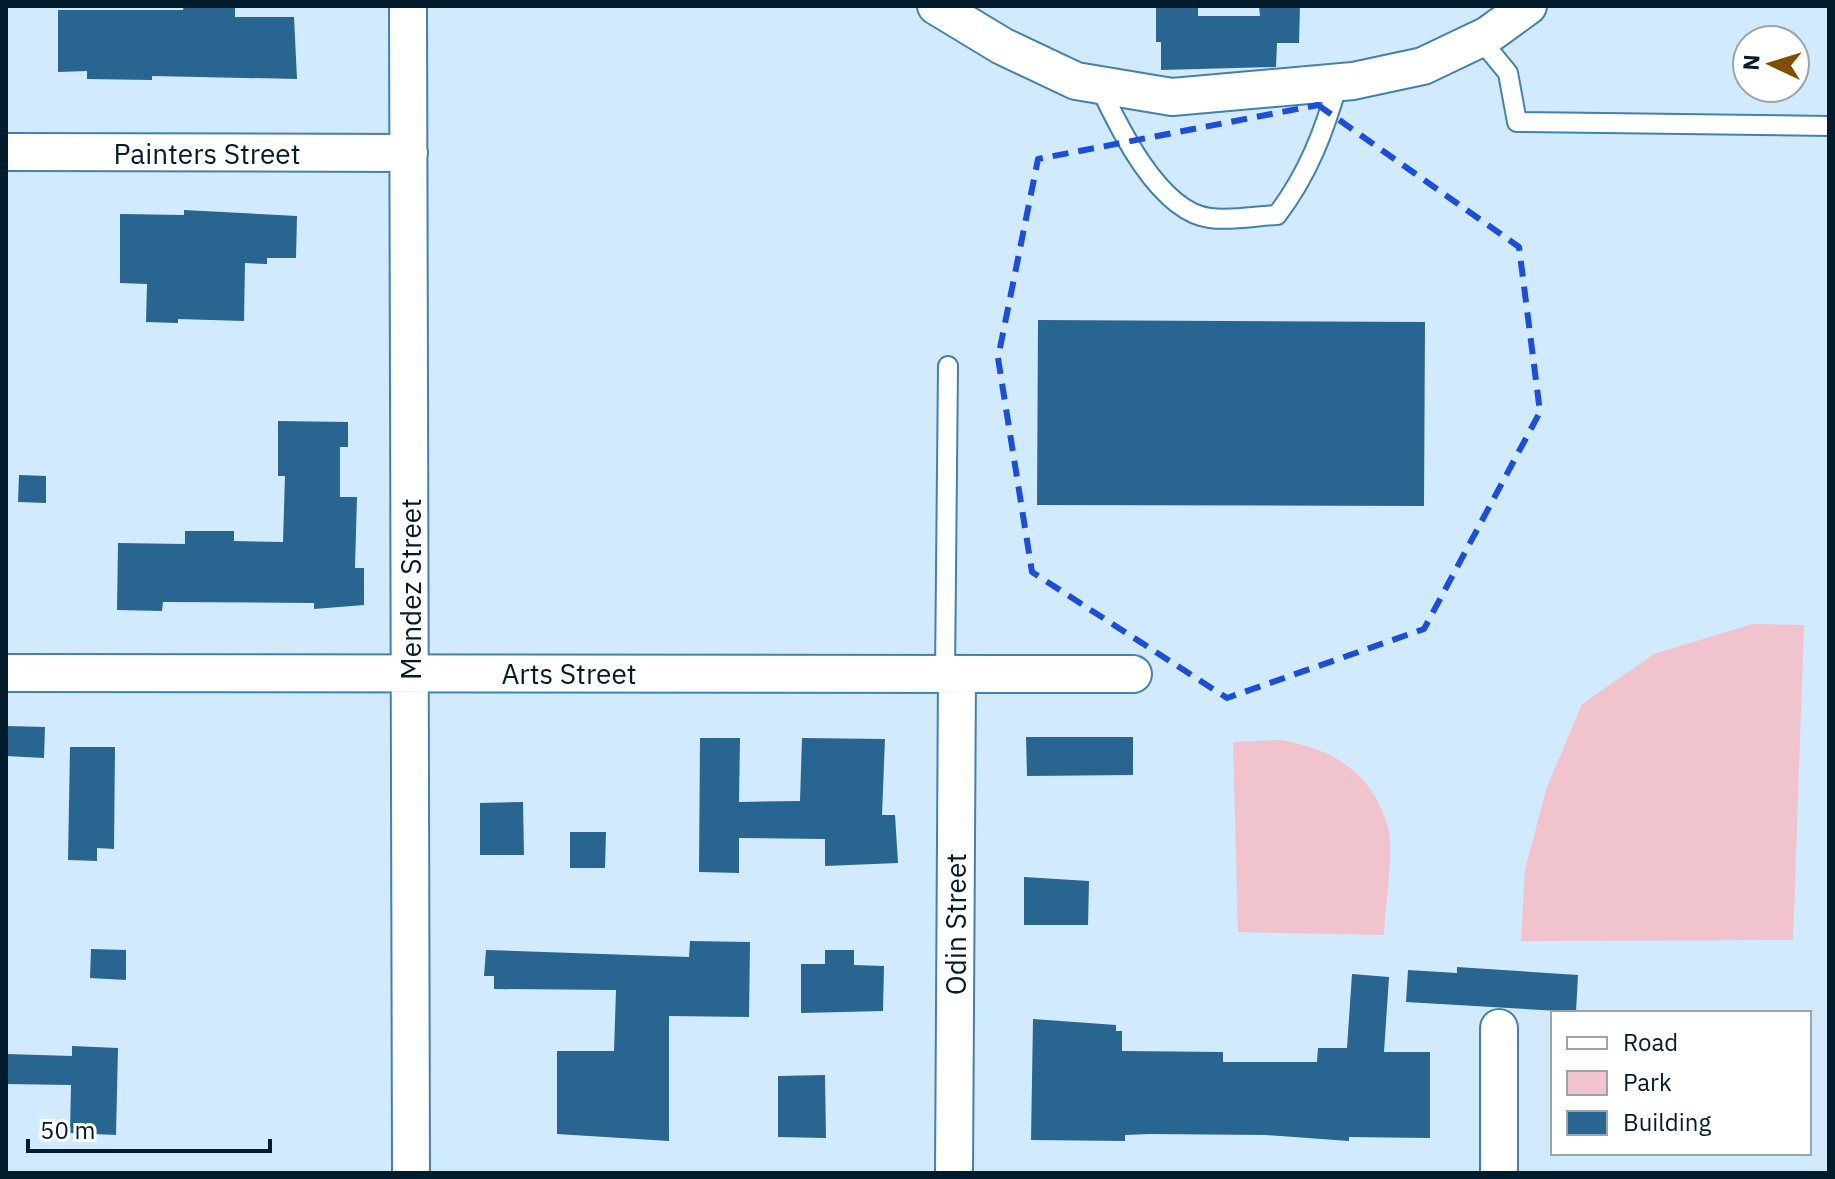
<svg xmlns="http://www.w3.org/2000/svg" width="1835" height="1179" viewBox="0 0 1835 1179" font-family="'IBM Plex Sans',sans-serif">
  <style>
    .green { fill: #f0c3cd }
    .building { fill: #286591 }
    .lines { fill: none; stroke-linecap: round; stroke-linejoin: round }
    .service-casing { stroke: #4480ad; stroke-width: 22 }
    .minor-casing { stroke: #4480ad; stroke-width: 40 }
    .service { stroke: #fff; stroke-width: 18 }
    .minor { stroke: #fff; stroke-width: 36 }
    .marked { fill: none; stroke: #1d4ed8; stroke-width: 6; stroke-dasharray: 16 10; stroke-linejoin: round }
    .labels { text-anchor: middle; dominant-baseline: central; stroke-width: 8; stroke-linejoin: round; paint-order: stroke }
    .street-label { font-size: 28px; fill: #021b2d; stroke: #fff }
  </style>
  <rect width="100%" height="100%" fill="#d2eafe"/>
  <path class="green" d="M 1752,624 L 1804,625 L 1793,940 L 1521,941 L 1525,869 L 1547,787 L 1582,704 L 1654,654 Z
    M 1280,740 C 1334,749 1373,773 1388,828 C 1394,849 1385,910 1384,935 L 1238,932 L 1233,742 Z"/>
  <path class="building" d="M 184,6 L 235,6 L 235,17 L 294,17 L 297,79 L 152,76 L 152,80 L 87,79 L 87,71 L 58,72 L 58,10 L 183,10 Z
    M 1156,6 L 1198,6 L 1198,16 L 1260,16 L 1259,6 L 1300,6 L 1299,43 L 1277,43 L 1276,67 L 1161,70 L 1161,42 L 1156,42 Z
    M 184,210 L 297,216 L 296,258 L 267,258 L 267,264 L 245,263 L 244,321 L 178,319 L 178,323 L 146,322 L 147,284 L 120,283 L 120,214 L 184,215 Z
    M 1038,320 L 1425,322 L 1424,506 L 1037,505 Z
    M 278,421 L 348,422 L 348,447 L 340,447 L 340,497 L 357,497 L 355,568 L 364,568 L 364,605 L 314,609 L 314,603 L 163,602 L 162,611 L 117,610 L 118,543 L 185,544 L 185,531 L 234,531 L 234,541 L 283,542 L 285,476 L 278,476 Z
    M 19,475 L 46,476 L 46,503 L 18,502 Z
    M 6,726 L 45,727 L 44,758 L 6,756 Z
    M 1026,737 L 1133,737 L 1133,775 L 1027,776 Z
    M 700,738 L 740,738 L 739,802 L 800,801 L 802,738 L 885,739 L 882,815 L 895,815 L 898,863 L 825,866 L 825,839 L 739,838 L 739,873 L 699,872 Z
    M 70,747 L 115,747 L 114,849 L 97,848 L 97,861 L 68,860 Z
    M 523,802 L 524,855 L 480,855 L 480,803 Z
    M 570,832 L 606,832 L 605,868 L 570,868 Z
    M 1024,877 L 1089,881 L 1088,925 L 1024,925 Z
    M 690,941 L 750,942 L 749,1017 L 669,1016 L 669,1141 L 557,1134 L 557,1051 L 614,1051 L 616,990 L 494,989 L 494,976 L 484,976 L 486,950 L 689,957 Z
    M 91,949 L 126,950 L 126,980 L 90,978 Z
    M 825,950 L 854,950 L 854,965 L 884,966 L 883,1011 L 801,1013 L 801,964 L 825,964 Z
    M 1457,967 L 1578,975 L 1576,1012 L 1406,1002 L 1408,970 L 1457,973 Z
    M 1352,974 L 1389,977 L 1384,1052 L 1430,1052 L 1430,1138 L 1349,1137 L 1349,1141 L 1266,1135 L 1149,1134 L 1125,1135 L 1125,1141 L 1031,1140 L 1033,1019 L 1116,1025 L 1116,1031 L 1122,1031 L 1122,1051 L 1223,1052 L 1223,1062 L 1317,1062 L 1318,1048 L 1347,1048 Z
    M 72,1046 L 118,1048 L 116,1135 L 70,1133 L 71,1085 L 6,1084 L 6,1054 L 72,1056 Z
    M 825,1075 L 826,1138 L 778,1137 L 778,1076 Z"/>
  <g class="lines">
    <defs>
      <path id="service" d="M 1480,39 L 1508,73 L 1517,122 L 1829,126
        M 1099,85 C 1118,126 1159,212 1210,218 C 1231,221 1256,216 1277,215 C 1308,174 1324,132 1338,83
        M 945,674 L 948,366"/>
      <path id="minor" d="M 408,6 L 411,1173
        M 936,6 L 1002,46 L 1076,81 L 1172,97 L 1353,81 L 1423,66 L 1488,35 L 1528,6
        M 6,152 L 409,153
        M 6,673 L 1133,674
        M 954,1173 L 957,675
        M 1499,1173 L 1499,1028"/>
    </defs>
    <use href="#service" class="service-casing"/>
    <use href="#minor" class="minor-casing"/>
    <use href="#service" class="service"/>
    <use href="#minor" class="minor"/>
  </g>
  <path class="marked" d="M 1318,105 L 1519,247 L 1540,412 L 1424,629 L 1227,698 L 1032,572 L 998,358 L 1038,159 Z"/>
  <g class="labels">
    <g class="street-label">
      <text x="207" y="153">Painters Street</text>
      <text transform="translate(410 589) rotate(-90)">Mendez Street</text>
      <text x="569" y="673">Arts Street</text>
      <text transform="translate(955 924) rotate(-90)">Odin Street</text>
    </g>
  </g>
  <rect width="1835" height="1179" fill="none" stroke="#021b2d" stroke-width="16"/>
  <rect x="1551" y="1011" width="260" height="144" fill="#ffffff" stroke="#9aa4ab" stroke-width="2"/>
  <rect x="1567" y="1037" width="40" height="12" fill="#ffffff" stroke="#9aa4ab" stroke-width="2"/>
  <text x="1623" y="1051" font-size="24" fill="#021b2d">Road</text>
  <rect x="1567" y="1071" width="40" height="24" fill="#f0c3cd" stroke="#9aa4ab" stroke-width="2"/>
  <text x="1623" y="1091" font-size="24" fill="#021b2d">Park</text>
  <rect x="1567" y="1111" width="40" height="24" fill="#286591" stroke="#9aa4ab" stroke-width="2"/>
  <text x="1623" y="1131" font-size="24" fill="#021b2d">Building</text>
  <g transform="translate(1771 64) rotate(274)"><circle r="38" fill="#ffffff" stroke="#9aa4ab" stroke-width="2"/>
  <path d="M0-6L14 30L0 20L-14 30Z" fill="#844c00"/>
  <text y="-12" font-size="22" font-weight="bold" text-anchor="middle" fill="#021b2d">N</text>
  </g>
  <path d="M28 1139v12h242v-12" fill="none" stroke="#021b2d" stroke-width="4"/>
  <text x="40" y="1139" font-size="24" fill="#021b2d" stroke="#ffffff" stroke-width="6" paint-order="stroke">50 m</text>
</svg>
